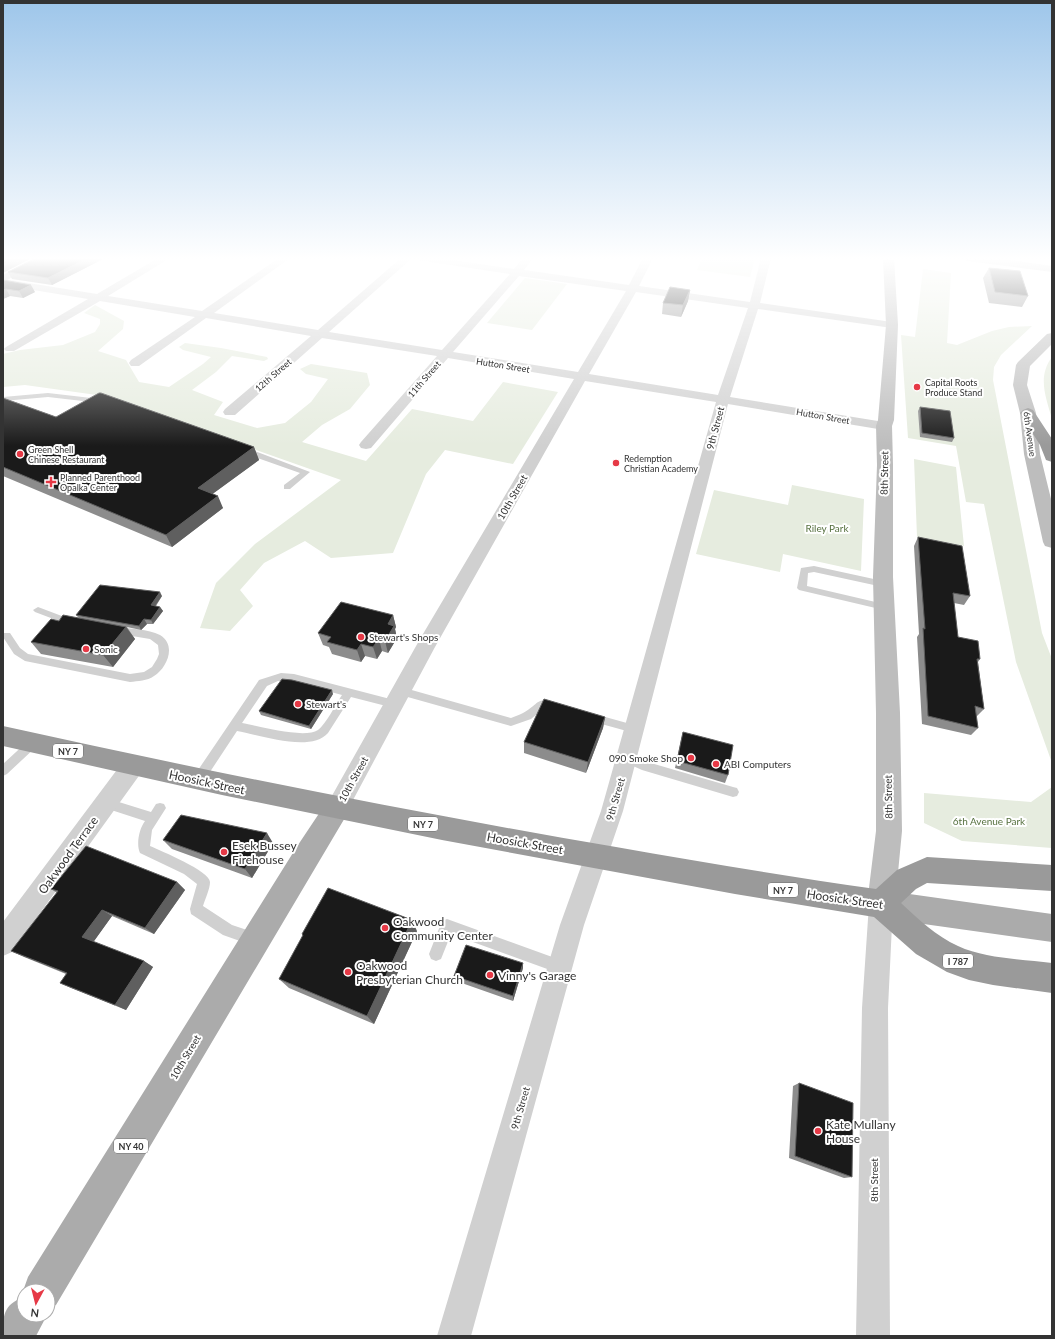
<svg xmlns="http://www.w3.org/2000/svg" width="1055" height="1339" viewBox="0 0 1055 1339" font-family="Lato,sans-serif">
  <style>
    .green { fill: #e6ecdf }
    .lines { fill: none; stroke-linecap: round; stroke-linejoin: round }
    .lane { fill: #d0d0d0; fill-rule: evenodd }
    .street { fill: #d0d0d0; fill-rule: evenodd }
    .secondary { fill: #bdbdbd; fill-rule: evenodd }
    .primary { fill: #ababab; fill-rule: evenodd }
    .highway { fill: #9a9a9a; fill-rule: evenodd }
    .wall { fill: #8c8c8c }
    .shaded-wall { fill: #5f5f5f }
    .building { fill: #1a1a1a; stroke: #5f5f5f }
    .poi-dot { fill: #e63946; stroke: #fff; stroke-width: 1.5 }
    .labels { text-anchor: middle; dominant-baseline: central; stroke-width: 4; stroke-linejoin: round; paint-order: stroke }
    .far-street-label { font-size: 9px; fill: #333; stroke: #fff }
    .far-poi-label { font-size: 9px; fill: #333; stroke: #fff; text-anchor: start }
    .shield { fill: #fff; stroke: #707070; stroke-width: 1 }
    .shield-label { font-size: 9px; font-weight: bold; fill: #333 }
    .street-label { font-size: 10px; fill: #333; stroke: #fff }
    .park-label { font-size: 10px; fill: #56703f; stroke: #fff }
    .poi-label { font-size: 10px; fill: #333; stroke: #fff; text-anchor: start }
    .near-street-label { font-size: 12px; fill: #333; stroke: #fff }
    .near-poi-label { font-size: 12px; fill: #333; stroke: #fff; text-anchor: start }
  </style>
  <rect width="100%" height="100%" fill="#fff"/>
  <path class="green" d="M 702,258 L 755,258 L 750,277 L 697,270 Z
    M 923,269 L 951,273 L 947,343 L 957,345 L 992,331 L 1009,327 L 1032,326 L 1001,355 L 994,367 L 993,380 L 1042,633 L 1052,659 L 1052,763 L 1016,662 L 984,504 L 966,502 L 956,446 L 908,438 L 901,335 L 915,337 Z
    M 525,278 L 567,284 L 532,330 L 487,323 Z
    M 95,305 L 124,321 L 123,329 L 98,351 L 126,360 L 139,382 L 169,387 L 203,364 L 211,357 L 183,350 L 179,347 L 185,343 L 221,348 L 267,357 L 268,359 L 264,361 L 232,356 L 216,372 L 192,390 L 223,402 L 214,415 L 257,428 L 285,423 L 311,402 L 328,379 L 306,374 L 300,369 L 311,364 L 367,373 L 370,385 L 350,409 L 322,425 L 302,442 L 366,461 L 412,409 L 473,421 L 503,382 L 558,392 L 513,464 L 445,450 L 426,474 L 393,553 L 331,558 L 305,541 L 264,563 L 240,590 L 253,606 L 230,631 L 200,628 L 216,583 L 255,544 L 341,480 L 104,396 L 25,385 L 3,387 L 3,354 L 20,350 L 63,345 L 95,332 L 100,324 L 100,319 L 84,313 Z
    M 1052,357 L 1052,419 C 1046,397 1037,377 1052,357 Z
    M 914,459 L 956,467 L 964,546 L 917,537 Z
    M 792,485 L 864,499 L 861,571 L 783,554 L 780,572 L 696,554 L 714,490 L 788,505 Z
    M 1052,787 L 1052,848 L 962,841 L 924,823 L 924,793 L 1031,802 Z"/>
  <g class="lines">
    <path class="lane" d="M 48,393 L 100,399 L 103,401 L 100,403 L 48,397 L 3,401 L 3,397 Z
      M 241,448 L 247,448 L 310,472 L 290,489 L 284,489 L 284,485 L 300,473 L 241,452 Z
      M 814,566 L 883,581 L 887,584 L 883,587 L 814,572 L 808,573 L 807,586 L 884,604 L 889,607 L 884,610 L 799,590 L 797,588 L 801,568 Z
      M 38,607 L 75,621 L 77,623 L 72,626 L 35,612 L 33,610 Z
      M 117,627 C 130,629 148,629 160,635 C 177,645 167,668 154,676 C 147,681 138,681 130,682 L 25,661 L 14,654 L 3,637 L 4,633 L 10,633 L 20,648 L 28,654 L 130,674 L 144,672 L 152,667 L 157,659 L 159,654 L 158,645 L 150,639 L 114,633 L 112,631 Z
      M 281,673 L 294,674 L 394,700 L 398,701 L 399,704 L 398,707 L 394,708 L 351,697 L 328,733 C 311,753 259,735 237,731 L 202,784 L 198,785 L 194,784 L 192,780 L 194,776 L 259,680 ZM 278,681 L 294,682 L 342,695 C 336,704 326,724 318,730 C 304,739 258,726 242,723 L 267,686 Z
      M 401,687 L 511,718 C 515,716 520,715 523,713 C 541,703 535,696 559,704 L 560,707 L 559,710 L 555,711 L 543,709 L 531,719 L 511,726 L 397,694 L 396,691 L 397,688 Z
      M 591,713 L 634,725 L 638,726 L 639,729 L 638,732 L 634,733 L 587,720 L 586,717 L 587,714 Z
      M 33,738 L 37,740 L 38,743 L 37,746 L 7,774 L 3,776 L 3,764 L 29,740 Z
      M 626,753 L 644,761 L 733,787 L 737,788 L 739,792 L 737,796 L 733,797 L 642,770 L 622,761 L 620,758 L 622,755 Z
      M 106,798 L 151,812 L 156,804 L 160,803 L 164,804 L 166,808 L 152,830 L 150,846 C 161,851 210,871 210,882 C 210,889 205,899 203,906 L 232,925 L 259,934 L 261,939 L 259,944 L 254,946 L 223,935 L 191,914 L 190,909 L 197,884 L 184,874 L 140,853 C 136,844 139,829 145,821 L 102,807 L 100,803 L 102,799 Z
      M 447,919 L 566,962 L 568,967 L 566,972 L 561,974 L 451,934 L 441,959 L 436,961 L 431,959 L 429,954 L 440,926 L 442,921 Z"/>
    <path class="street" d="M 158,258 L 170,258 L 108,296 L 202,311 L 279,258 L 290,258 L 214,313 L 318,330 L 401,258 L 439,258 L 514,269 L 523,258 L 533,258 L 524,270 L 629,285 L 643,258 L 653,258 L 639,286 L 750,302 L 761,258 L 771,258 L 760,303 L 892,322 L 898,325 L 892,328 L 758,309 L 730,397 L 884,422 L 889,423 L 891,426 L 889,429 L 884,430 L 728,404 L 623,811 L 584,925 L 471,1336 L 437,1336 L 560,925 L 601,811 L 716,402 L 585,381 L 435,647 L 345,815 L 337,818 L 329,815 L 326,808 L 329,801 L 420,639 L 574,379 L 448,358 L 371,448 L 366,449 L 361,448 L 359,445 L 361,442 L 437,356 L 322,338 L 235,415 L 225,415 L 223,412 L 225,409 L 311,336 L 206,318 L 139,366 L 131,366 L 129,363 L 131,360 L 195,317 L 100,301 L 14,351 L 6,351 L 4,349 L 6,347 L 88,299 L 3,285 L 3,279 L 97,294 ZM 411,259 L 510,274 L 442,350 L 329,332 ZM 519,276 L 626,291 L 578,372 L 453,352 ZM 636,292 L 748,308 L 718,395 L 589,374 Z
      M 133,757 L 141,759 L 144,766 L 141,773 L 12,952 L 3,956 L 3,922 L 125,759 Z
      M 881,892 L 890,895 L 893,904 L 888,1008 L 890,1336 L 856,1336 L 862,1008 L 869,904 L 872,895 Z"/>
    <path class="secondary" d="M 36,258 L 50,258 L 3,282 L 3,275 Z
      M 883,258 L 894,258 L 898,325 L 894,420 L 892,426 L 893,465 L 893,577 L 900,713 L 902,831 L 895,904 L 891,914 L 881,918 L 871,914 L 867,904 L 876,831 L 876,713 L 873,577 L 877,465 L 876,426 L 878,420 L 886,325 Z
      M 962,258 L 996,258 L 1052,266 L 1052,272 L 967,261 Z
      M 1052,333 L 1052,344 L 1030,366 L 1027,385 L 1036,413 L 1040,454 L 1052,503 L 1052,548 L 1045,546 L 1043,542 L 1024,454 L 1020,413 L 1013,385 L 1016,365 L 1018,362 L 1047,334 Z"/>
    <path class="primary" d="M 337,796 L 346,800 L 350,808 L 346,816 L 56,1305 L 48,1308 L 48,1291 L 24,1291 L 24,1294 L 23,1291 L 28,1277 L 296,848 L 328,800 Z
      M 881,890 L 1052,914 L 1052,942 L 881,918 L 871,914 L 867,904 L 871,894 Z
      M 24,1297 L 24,1315 L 47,1315 L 36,1336 L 3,1336 C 3,1315 3,1305 24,1297 Z"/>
    <path class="highway" d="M 1028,408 L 1033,410 L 1052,439 L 1052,462 L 1046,460 L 1040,445 L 1020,413 L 1023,410 Z
      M 3,726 C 206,771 411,812 616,847 C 702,862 789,877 876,889 L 897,870 L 927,857 L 1052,865 L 1052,891 L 927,883 L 916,889 L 901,903 C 918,919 936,936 958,946 C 986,959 1022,959 1052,963 L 1052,993 L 993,985 L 969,980 L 947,972 L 916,954 L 874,917 L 735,894 L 442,840 L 222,795 L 3,746 Z"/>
  </g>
  <path class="wall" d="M 36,258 L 105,258 L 52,285 L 12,279 L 8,272 Z
    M 989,268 L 1028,296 L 1022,307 L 989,303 L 983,278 Z
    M 3,280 L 35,292 L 23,298 L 10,296 L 3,299 Z
    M 690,290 L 688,301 L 681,317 L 662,314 L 663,303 Z
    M 3,398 L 56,417 L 254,447 L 259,460 L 212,494 L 223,508 L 172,547 L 3,476 Z
    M 920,407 L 954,438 L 952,442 L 920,437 L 918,411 Z
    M 918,537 L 970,596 L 964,605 L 954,603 L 958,637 L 980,659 L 978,662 L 984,709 L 977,716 L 976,716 L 978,728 L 971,735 L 922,724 L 917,637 L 919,634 L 914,546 Z
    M 162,596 L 156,606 L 160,607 L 163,611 L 153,624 L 147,624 L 141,630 L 127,627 L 135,639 L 113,667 L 41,654 L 31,642 L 79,618 L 76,615 Z
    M 393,615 L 396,627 L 395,629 L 397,638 L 388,653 L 382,651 L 377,659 L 365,656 L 361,662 L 332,654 L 329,647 L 323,645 L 318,633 Z
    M 333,694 L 311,729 L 261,715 L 259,711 Z
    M 605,717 L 603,728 L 586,773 L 524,753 L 524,742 Z
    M 683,732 L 728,775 L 725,783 L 675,768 L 681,740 Z
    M 163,840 L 273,843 L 252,878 L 172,849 Z
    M 177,882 L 185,890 L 154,934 L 112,916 L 93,942 L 144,961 L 153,967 L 126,1010 L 71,988 L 60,983 L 66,974 L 24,957 L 11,951 L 57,893 L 51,889 Z
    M 417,931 L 374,1024 L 289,988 L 279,979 L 303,936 L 302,934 Z
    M 523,968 L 513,1001 L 456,981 L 454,976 Z
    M 799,1083 L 852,1177 L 844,1178 L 789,1158 L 793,1086 Z"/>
  <path class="shaded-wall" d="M 15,258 L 32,258 L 3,273 L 3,265 Z
    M 88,258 L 105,258 L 52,285 L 48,278 Z
    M 31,285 L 35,292 L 23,298 L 19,291 Z
    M 6,289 L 10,296 L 3,299 L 3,290 Z
    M 690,290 L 688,301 L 681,317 L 683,305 Z
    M 254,447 L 259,460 L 203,501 L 198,488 Z
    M 218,496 L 223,508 L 172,547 L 166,535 Z
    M 160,592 L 162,596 L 153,609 L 151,605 Z
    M 160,607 L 163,611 L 153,624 L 151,620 Z
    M 393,615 L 396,627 L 395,629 L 397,638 L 388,653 L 385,641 L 388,624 Z
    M 144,619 L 147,624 L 141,630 L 139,626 Z
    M 126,627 L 135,639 L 113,667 L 103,655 Z
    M 379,639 L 382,651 L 377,659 L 373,647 Z
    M 361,644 L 365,656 L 361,662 L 357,650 Z
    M 332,690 L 333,694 L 311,729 L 309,726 Z
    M 605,717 L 603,728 L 586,773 L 588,762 Z
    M 267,833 L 273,843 L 252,878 L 245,869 Z
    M 177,882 L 185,890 L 154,934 L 145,928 Z
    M 102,910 L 112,916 L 92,944 L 82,937 Z
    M 412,920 L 417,931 L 374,1024 L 367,1016 Z
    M 144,961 L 153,967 L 126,1010 L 115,1005 Z
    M 523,963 L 523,968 L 513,1001 L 513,996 Z"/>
  <path class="building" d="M 3,258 L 15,258 L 3,265 Z
    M 36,258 L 88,258 L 48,278 L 8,272 Z
    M 989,268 L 1020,271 L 1028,296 L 995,292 Z
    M 3,280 L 31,285 L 19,291 L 6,289 L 3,290 Z
    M 670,287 L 690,290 L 683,305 L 663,303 Z
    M 99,393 L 101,393 L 254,447 L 198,488 L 218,496 L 166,535 L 3,467 L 3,398 L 56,417 Z
    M 920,407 L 950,411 L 954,438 L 922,433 Z
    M 918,537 L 962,546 L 970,596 L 953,593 L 958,637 L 978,641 L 980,659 L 977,659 L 984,709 L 975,706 L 978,728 L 928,716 L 923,628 L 925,629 Z
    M 100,585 L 160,592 L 151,605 L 160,607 L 151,620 L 144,619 L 139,626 L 76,615 Z
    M 341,602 L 393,615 L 388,624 L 394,626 L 385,641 L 379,639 L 373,647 L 361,644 L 357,650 L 327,642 L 331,637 L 318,633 Z
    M 63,615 L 126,627 L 103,655 L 31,642 L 51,619 L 59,621 Z
    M 282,679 L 292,680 L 332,690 L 309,726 L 259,711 Z
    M 544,699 L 605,717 L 588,762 L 524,742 Z
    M 683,732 L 733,745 L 728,775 L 677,761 Z
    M 181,815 L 267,833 L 245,869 L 163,840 Z
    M 86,846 L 177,882 L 145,928 L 102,910 L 82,937 L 144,961 L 115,1005 L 60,983 L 67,973 L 11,951 L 58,891 L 51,889 Z
    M 328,888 L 412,920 L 367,1016 L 279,979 L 303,935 L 302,934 Z
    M 466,945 L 523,963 L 513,996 L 454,976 Z
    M 799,1083 L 853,1103 L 852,1177 L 795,1156 Z"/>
  <linearGradient id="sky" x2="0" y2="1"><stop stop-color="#9ec6ea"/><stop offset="0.58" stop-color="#fff"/><stop offset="1" stop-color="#fff" stop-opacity="0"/></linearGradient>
  <rect width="1055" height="446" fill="url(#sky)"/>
  <g class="poi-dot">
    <circle cx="917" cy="387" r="4"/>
    <circle cx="20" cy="454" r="4"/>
    <circle cx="616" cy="463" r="4"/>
    <path d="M49 476h4v4h4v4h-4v4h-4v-4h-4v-4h4z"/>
    <circle cx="361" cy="637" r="4"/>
    <circle cx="86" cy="649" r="4"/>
    <circle cx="298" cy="704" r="4"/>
    <circle cx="691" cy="758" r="4"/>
    <circle cx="716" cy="764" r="4"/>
    <circle cx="224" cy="852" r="4"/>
    <circle cx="385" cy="928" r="4"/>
    <circle cx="348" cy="972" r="4"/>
    <circle cx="490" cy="975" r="4"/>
    <circle cx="818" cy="1131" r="4"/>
  </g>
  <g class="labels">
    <g class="far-street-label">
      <text transform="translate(503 365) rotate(9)">Hutton Street</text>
      <text transform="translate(273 375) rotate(-41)">12th Street</text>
      <text transform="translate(424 379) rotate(-49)">11th Street</text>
      <text transform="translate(823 416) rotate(10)">Hutton Street</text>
      <text transform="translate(1030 434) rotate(82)">6th Avenue</text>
    </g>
    <g class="far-poi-label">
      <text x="925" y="382">Capital Roots<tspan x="925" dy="10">Produce Stand</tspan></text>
      <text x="28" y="449">Green Shell<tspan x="28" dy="10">Chinese Restaurant</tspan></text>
      <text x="624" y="458">Redemption<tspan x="624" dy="10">Christian Academy</tspan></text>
      <text x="60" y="477">Planned Parenthood<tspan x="60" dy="10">Opalka Center</tspan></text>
    </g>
    <g class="shield">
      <rect x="53" y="744" width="30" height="14" rx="3"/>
      <rect x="408" y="817" width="30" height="14" rx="3"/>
      <rect x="768" y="883" width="30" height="14" rx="3"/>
      <rect x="943" y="954" width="30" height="14" rx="3"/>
      <rect x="114" y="1139" width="34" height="14" rx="3"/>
    </g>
    <g class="shield-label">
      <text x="68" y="751">NY 7</text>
      <text x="423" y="824">NY 7</text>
      <text x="783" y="890">NY 7</text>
      <text x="958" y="961">I 787</text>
      <text x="131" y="1146">NY 40</text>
    </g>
    <g class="street-label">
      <text transform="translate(715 428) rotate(-75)">9th Street</text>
      <text transform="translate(884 473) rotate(-89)">8th Street</text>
      <text transform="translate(512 497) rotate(-60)">10th Street</text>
      <text transform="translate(353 779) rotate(-61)">10th Street</text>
      <text transform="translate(888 797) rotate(-91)">8th Street</text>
      <text transform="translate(615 799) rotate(-74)">9th Street</text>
      <text transform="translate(185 1057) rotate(-59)">10th Street</text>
      <text transform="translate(520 1108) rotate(-74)">9th Street</text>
      <text transform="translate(874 1180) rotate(-90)">8th Street</text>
    </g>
    <g class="park-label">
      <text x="827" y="528">Riley Park</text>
      <text x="989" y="821">6th Avenue Park</text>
    </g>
    <g class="poi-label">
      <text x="369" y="637">Stewart's Shops</text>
      <text x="94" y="649">Sonic</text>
      <text x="306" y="704">Stewart's</text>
      <text x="683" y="758" text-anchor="end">090 Smoke Shop</text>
      <text x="724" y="764">ABI Computers</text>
    </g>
    <g class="near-street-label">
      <text transform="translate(207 782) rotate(12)">Hoosick Street</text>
      <text transform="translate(525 843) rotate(10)">Hoosick Street</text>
      <text transform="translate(68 855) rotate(-54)">Oakwood Terrace</text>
      <text transform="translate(845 899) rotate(8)">Hoosick Street</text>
    </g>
    <g class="near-poi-label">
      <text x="232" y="845">Esek Bussey<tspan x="232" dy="14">Firehouse</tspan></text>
      <text x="393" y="921">Oakwood<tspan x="393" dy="14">Community Center</tspan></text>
      <text x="356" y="965">Oakwood<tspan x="356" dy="14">Presbyterian Church</tspan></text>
      <text x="498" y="975">Vinny's Garage</text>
      <text x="826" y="1124">Kate Mullany<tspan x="826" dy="14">House</tspan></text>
    </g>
  </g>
  <rect width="1055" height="1339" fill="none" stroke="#333333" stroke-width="8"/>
  <g transform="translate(36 1303) rotate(187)"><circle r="19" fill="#ffffff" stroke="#adadad"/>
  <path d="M0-3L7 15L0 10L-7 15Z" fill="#e63946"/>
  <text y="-6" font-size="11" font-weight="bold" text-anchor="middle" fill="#333333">N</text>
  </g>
</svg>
